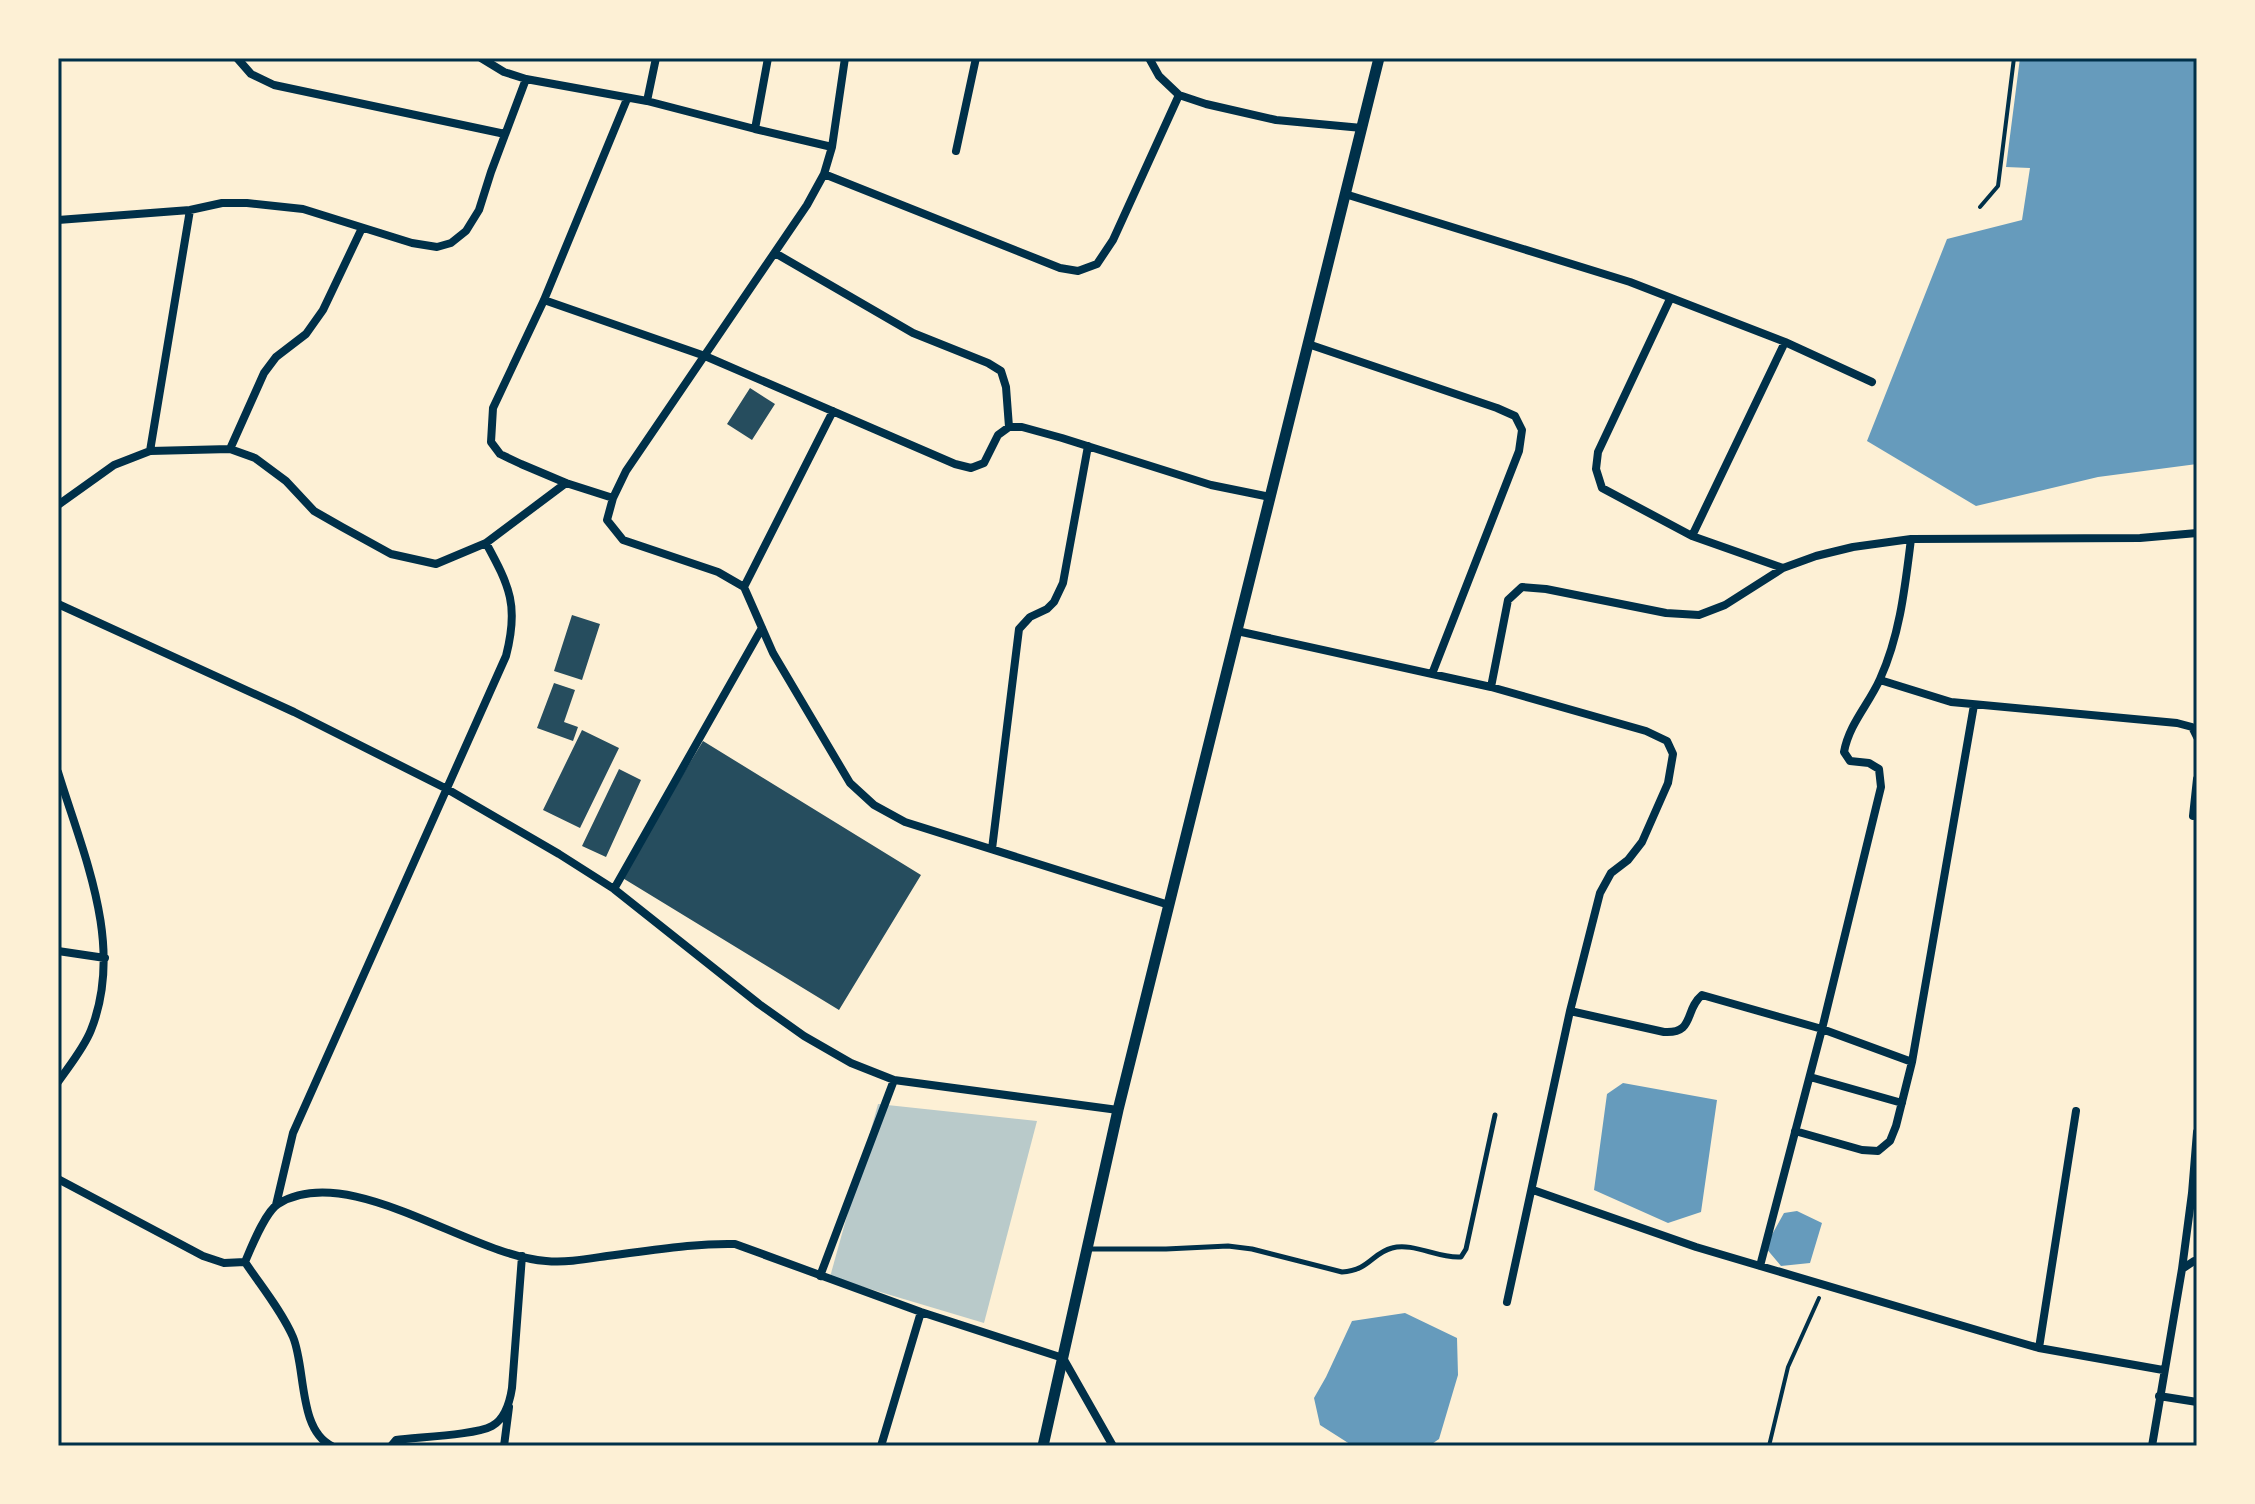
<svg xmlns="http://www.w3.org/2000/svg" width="2255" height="1504" viewBox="0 0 2255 1504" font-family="Roboto,sans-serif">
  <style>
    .green { fill: #b9caca }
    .water { fill: #669bbc }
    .building { fill: #264d5e }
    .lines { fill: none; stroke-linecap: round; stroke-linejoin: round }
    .path { stroke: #003049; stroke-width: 4 }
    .service { stroke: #003049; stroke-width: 5 }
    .minor { stroke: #003049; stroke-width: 8 }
    .tertiary { stroke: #003049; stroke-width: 11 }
    .neatline { fill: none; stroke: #003049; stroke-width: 3 }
  </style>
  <rect width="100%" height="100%" fill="#fdf0d5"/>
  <path class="green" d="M 878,1104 L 1037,1121 L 984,1323 L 830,1277 Z"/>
  <path class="water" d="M 2020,58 L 2197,58 L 2197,464 L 2098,477 L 1976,506 L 1867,441 L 1947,239 L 2022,220 L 2030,168 L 2006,167 Z
    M 1623,1083 L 1717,1100 L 1701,1212 L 1668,1223 L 1594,1190 L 1607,1094 Z
    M 1797,1211 L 1822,1223 L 1810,1263 L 1781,1266 L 1765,1247 L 1784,1213 Z
    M 1405,1313 L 1457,1338 L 1458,1375 L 1439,1439 L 1429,1446 L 1353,1446 L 1320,1425 L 1314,1398 L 1326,1377 L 1352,1321 Z"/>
  <path class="building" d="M 750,388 L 775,404 L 752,440 L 727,424 Z
    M 572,615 L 600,624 L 582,680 L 554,671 Z
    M 554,683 L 575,690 L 564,722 L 578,727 L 573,741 L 537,728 Z
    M 582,730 L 619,748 L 580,828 L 543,810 Z
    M 703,741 L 921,875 L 839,1010 L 621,877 Z
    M 619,769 L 641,780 L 606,857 L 582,846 Z"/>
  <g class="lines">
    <path class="path" d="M 1980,207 L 1998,186 L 2014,58
      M 1769,1446 L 1788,1367 L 1819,1298"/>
    <path class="service" d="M 1088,1249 L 1166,1249 L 1228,1246 L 1252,1249 L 1342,1272 C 1370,1270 1372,1253 1392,1248 C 1413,1242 1439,1259 1461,1257 L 1466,1249 L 1495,1115"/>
    <path class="minor" d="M 237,58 L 251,74 L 274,85 L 505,134
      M 481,58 L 504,72 L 526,79 L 647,101 L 755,129 L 832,147
      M 845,58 L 832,147 L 824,174 L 807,205 L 626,471 L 613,498 L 607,520 L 623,540 L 718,572 L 744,587 L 773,653 L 850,783 L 874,805 L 905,822 L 1169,905
      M 1149,58 L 1159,76 L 1179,95 L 1206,104 L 1276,120 L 1362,128
      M 647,101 L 656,58
      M 755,129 L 768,58
      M 956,151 L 976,58
      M 824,174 L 1060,268 L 1078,271 L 1097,264 L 1113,240 L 1179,95
      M 1345,194 L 1630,282 L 1785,342 L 1872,382
      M 58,220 L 190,210 L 222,203 L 247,203 L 303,209 L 412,243 L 437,247 L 451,243 L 466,231 L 479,210 L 491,172 L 526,79
      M 775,253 L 913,333 L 988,363 L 1001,371 L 1006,387 L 1009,427
      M 1670,299 L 1598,452 L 1596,469 L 1602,488 L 1692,536 L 1783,568
      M 544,300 L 705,356 L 955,464 L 971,468 L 984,463 L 998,435 L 1009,427 L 1022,427 L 1062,438 L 1211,485 L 1270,497
      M 1308,344 L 1497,408 L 1515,416 L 1522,430 L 1519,451 L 1432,674
      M 230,449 L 264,373 L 276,357 L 306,334 L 323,310 L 362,228
      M 150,451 L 190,210
      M 613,498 L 566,483 L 521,464 L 500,454 L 491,442 L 493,408 L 544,300 L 627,99
      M 58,505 L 114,465 L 150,451 L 230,449 L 255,458 L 286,481 L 314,511 L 342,527 L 391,554 L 436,564 L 486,543 L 566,483
      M 1692,536 L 1785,342
      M 744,587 L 833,411
      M 58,604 L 294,712 L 447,789 L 559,854 L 614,889 L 759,1004 L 804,1036 L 851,1063 L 894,1080 L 1118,1110
      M 1237,631 L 1491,687 L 1646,731 L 1667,741 L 1673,754 L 1668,783 L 1642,842 L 1628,860 L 1611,873 L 1600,893 L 1570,1011 L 1507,1302
      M 1880,680 L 1951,702 L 2177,723 L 2192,727 L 2197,737
      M 1491,687 L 1508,600 L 1522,587 L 1546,589 L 1666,613 L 1699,615 L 1725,605 L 1783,568 L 1816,556 L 1853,547 L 1911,539 L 2140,538 L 2197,533
      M 58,772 C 83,854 125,945 91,1030 C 84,1048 69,1066 58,1082
      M 2193,816 L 2197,779
      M 992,849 L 1019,629 L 1030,617 L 1047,609 L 1054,602 L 1063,583 L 1088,446
      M 614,889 L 762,628
      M 58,951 L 105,958
      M 1570,1011 L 1664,1032 C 1695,1034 1684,1010 1702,995 L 1822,1029 L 1912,1062
      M 1810,1077 L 1902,1103
      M 1795,1131 L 1862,1150 L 1878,1151 L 1890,1141 L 1896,1126 L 1912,1062 L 1974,705
      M 58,1179 L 203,1256 L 224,1263 L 245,1262 C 251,1248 265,1212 278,1204 C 349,1160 470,1256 546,1261 C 566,1263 587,1259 607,1256 C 650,1251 692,1243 735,1244 L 921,1312 L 1063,1358 L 1113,1446
      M 1533,1190 L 1696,1247 L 2004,1338 L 2039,1348 L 2163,1370
      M 276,1205 L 293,1133 L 506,656 C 519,606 510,587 486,543
      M 245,1262 C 261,1286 281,1310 293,1337 C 306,1368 298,1430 332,1446
      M 1760,1266 L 1822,1029 L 1881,787 L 1879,769 L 1869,763 L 1850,761 L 1844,752 C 1849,724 1869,704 1880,679 C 1900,635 1905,587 1911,539
      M 2182,1269 L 2192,1193 L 2197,1132
      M 820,1276 L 894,1080
      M 2039,1348 L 2076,1111
      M 2159,1396 L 2197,1402
      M 391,1446 L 396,1440 C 417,1437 476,1435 492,1426 C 505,1419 510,1401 512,1388 L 522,1256
      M 504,1446 L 509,1407
      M 881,1446 L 921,1312
      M 2152,1446 L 2182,1269 L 2194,1261 L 2197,1262"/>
    <path class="tertiary" d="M 1043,1446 L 1118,1110 L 1379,58"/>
  </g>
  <rect width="2255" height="1504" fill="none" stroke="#fdf0d5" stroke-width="120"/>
  <rect x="60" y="60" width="2135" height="1384" class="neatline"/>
</svg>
